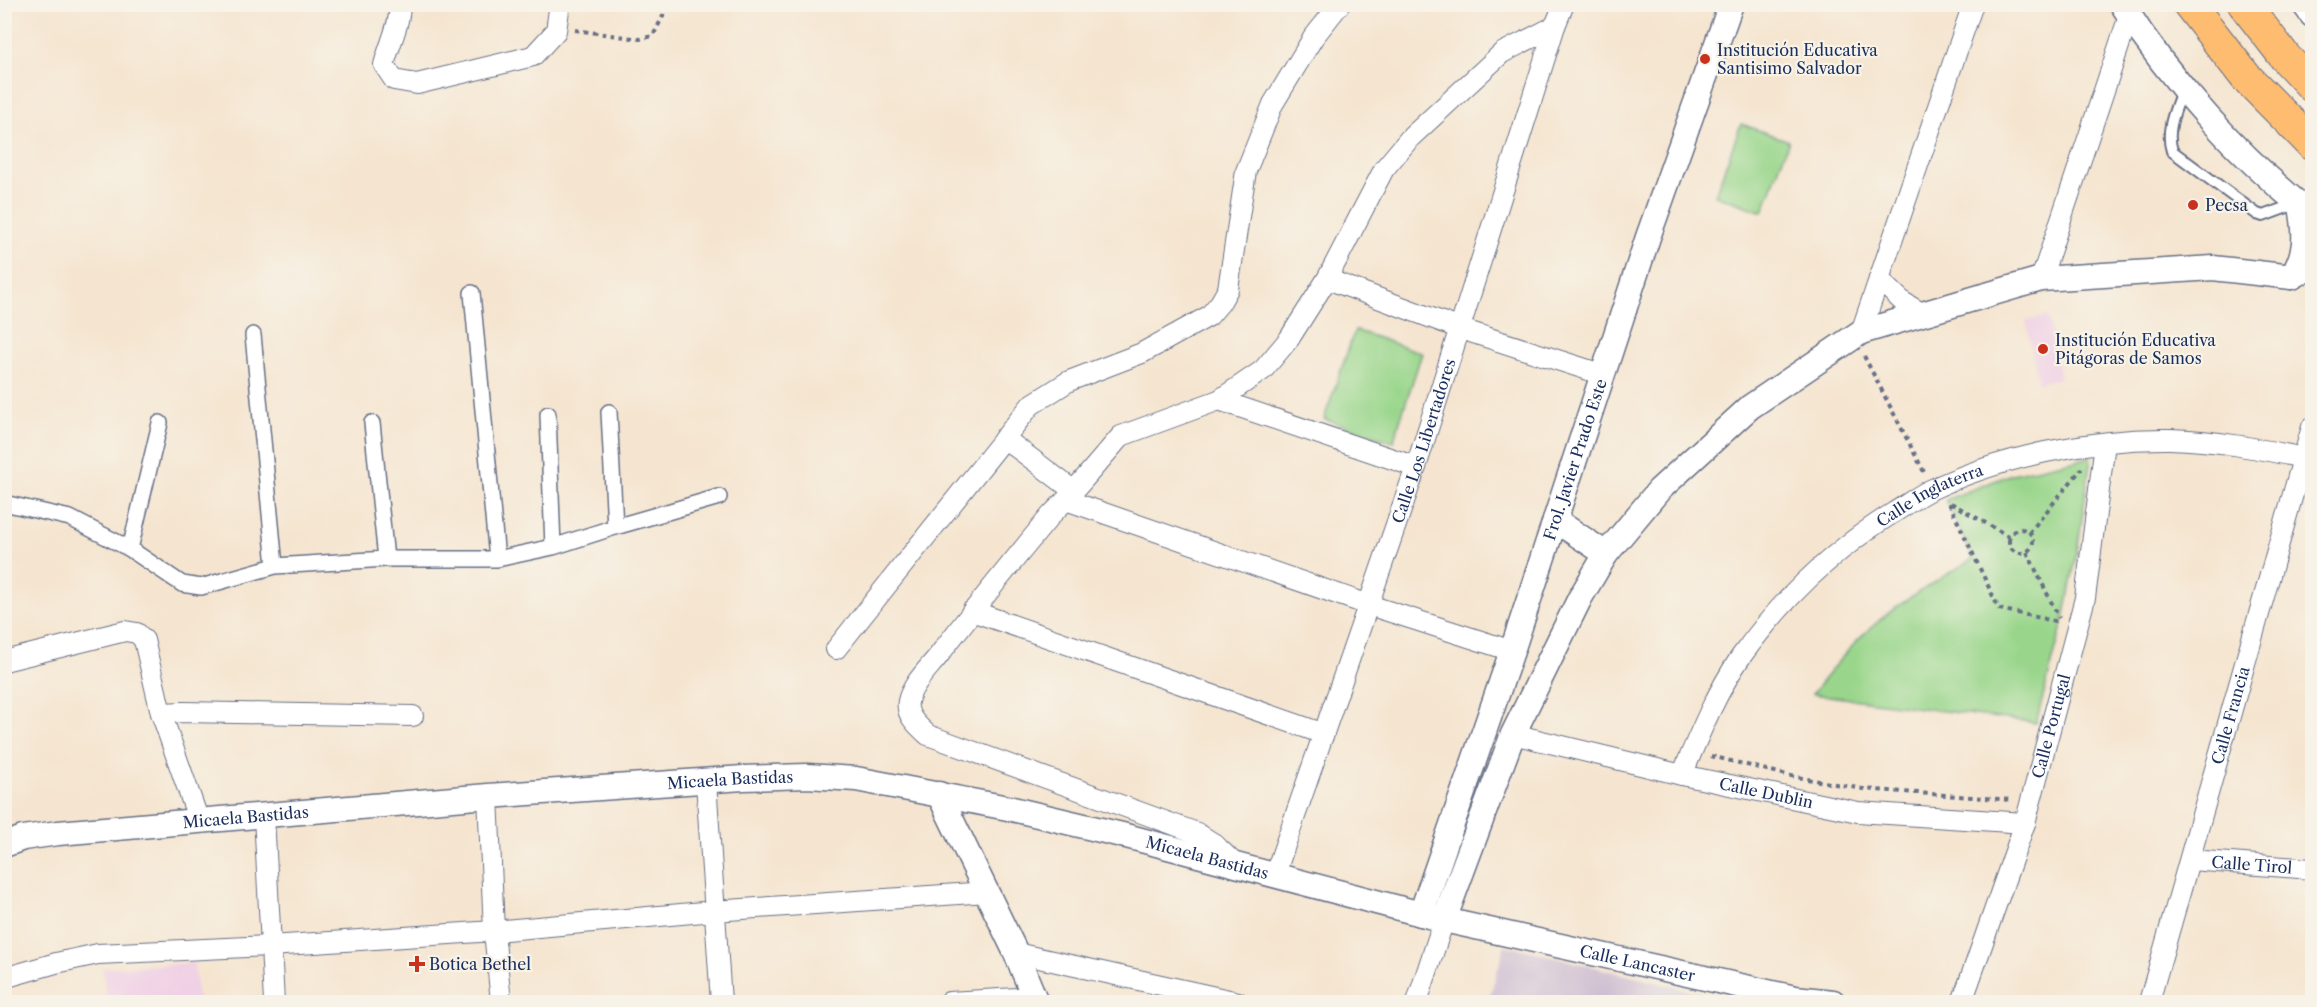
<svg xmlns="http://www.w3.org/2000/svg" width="2317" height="1007" viewBox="0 0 2317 1007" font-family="'Libre Caslon Text',serif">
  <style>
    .built { fill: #f0d0e5 }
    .industrial { fill: #cebed2 }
    .green { fill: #99d68b; stroke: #5a8274; stroke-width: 1.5 }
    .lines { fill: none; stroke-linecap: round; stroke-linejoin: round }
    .service-casing { stroke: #676f86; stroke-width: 14 }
    .pedestrian-casing { stroke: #676f86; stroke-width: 18 }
    .minor-casing { stroke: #676f86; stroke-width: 22 }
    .tertiary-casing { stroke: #676f86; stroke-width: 27 }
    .primary-casing { stroke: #676f86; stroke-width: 34 }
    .path { stroke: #676f86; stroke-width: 4; stroke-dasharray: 4.5 4.5; stroke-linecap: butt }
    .service { stroke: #fff; stroke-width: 10 }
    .pedestrian { stroke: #fff; stroke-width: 15 }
    .minor { stroke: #fff; stroke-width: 20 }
    .tertiary { stroke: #fff; stroke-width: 24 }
    .primary { stroke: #fdbc70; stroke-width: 32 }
    .poi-dot { fill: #c8321e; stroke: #f7f3e8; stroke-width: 2 }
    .labels { text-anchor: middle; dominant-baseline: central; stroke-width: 4.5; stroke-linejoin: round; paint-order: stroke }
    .poi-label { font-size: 16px; fill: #1b2f5e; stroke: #f7f3e8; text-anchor: start }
    .street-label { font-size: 16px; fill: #1b2f5e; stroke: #f7f3e8 }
  </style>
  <rect width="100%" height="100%" fill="#f7f3e8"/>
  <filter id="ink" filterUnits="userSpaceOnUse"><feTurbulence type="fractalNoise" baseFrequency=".0167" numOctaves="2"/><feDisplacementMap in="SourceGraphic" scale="12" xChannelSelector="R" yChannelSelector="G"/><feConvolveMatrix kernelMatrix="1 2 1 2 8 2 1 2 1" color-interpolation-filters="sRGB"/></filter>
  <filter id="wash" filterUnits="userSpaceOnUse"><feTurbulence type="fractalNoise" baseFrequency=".008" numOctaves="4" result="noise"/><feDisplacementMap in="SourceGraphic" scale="24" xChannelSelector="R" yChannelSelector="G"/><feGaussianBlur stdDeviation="1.35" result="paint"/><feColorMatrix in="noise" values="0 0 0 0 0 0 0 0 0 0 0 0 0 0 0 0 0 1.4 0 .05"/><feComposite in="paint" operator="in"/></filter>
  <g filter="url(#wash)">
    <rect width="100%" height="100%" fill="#f5e5d0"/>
    <path class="built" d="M 2048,316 L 2060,378 L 2038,383 L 2026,320 Z
      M 194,963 L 198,1002 L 106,1002 L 103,968 Z"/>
    <path class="industrial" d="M 1505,945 L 1736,1002 L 1488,1002 Z"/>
    <path class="green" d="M 1741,124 L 1789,141 L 1763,212 L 1715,195 Z
      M 1355,330 L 1422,353 L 1393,442 L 1324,419 Z
      M 2091,457 L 2077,552 L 2064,619 L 2036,723 L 1812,694 C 1831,670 1850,646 1873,626 C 1903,599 1939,580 1973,559 L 1946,500 L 2012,474 Z"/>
  </g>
  <g filter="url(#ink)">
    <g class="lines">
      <defs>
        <path id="service" d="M 2183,88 C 2176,108 2165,130 2172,151 L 2257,214 L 2263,216 L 2298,203"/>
        <path id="pedestrian" d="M 472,293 L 497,559
          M 253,335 L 275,566
          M 548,414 L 553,547
          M 372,423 L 386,559
          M 4,503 L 70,518 L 130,549 L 182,584 L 201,587 L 275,566 L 386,559 L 497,559 L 553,547 L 615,527 L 609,412
          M 615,527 L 719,497
          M 130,549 L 160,423"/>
        <g id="minor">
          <path d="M 400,4 C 400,25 389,45 384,65 L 394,80 L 417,84 L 533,56 L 556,31 L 559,10 L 558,4"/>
          <path d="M 1327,279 L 1461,329 L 1604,375"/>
          <path d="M 1879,279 L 1903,302 L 1923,314"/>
          <path d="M 2041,279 L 2129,16"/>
          <path d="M 1861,332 L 1973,4"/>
          <path d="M 1219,400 L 1416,467"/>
          <path d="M 1004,438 L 1074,491"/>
          <path d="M 1066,500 L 1369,605 L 1512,651"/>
          <path d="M 972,611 L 1324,734"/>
          <path d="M 836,649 L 1031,405 L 1069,381 L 1142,353 L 1209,316 L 1220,303 L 1228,289 L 1246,171 L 1273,104 L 1313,38 L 1340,4"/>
          <path d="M 4,661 L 125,631 L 137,633 L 144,640 L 161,713 L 199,821"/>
          <path d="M 161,713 L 183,712 L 413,716"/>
          <path id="s1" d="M 1513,734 L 1682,775 L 1858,812 L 2025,823"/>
          <path id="s2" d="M 1682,775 C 1699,735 1715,695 1740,658 C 1782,599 1832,551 1893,513 C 1905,506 1916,497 1928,491 C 1999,457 2091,438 2170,439 C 2215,440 2260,449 2304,458"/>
          <path d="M 706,782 L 721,1002"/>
          <path d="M 488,796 L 494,931 L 501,1002"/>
          <path d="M 264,816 L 274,1002"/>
          <path id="s3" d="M 2190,860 L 2312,869"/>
          <path d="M 1234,863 L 1213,843 L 1197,833 L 928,735 C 918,726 905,715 908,701 C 912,684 929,668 939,655 C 975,607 1013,561 1052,514 L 1066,500 L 1121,436 L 1219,400 L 1263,370 L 1289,339 L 1327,279 L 1384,169 L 1410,138 L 1502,53 L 1555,26"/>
          <path id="s4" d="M 1275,874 L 1416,467 L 1555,26 L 1564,4"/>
          <path d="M 1016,953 L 1238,1002"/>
          <path d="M 4,978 L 56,963 L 98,954 L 270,946 L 494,931 L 714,911 L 987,892"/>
          <path d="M 949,1002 L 1034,997"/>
          <path d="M 1417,1002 L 1444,920"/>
          <path id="s5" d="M 1962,1002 L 2025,823 L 2085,598 L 2105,443"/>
          <path id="s6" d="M 2149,1002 L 2312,427"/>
        </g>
        <g id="tertiary">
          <path d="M 2122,4 C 2172,84 2240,157 2312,215"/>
          <path d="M 2304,4 L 2312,15"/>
          <path d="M 2292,277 C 2307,251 2306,235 2301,206"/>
          <path d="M 1555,520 L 1606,554"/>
          <path d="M 939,794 L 1016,953 L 1036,1002"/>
          <path id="s7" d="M 4,845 L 23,838 L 58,833 L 488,796 L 743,778 L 807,776 L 856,779 L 1008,808 L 1126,836 L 1444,920 L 1795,998 L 1833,1002"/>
          <path id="s8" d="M 1421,914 L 1512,651 L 1648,237 L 1731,4"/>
          <path d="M 1444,920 L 1513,734 L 1580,598 L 1606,554 L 1659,490 L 1750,407 L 1861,332 L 2041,279 L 2213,268 L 2292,277 L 2312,266"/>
        </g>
        <path id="primary" d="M 2189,4 L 2245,76 L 2312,144
          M 2244,4 L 2285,57 L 2312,86"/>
      </defs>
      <use href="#service" class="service-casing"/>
      <use href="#pedestrian" class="pedestrian-casing"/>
      <use href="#minor" class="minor-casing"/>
      <use href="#tertiary" class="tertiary-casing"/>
      <use href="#primary" class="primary-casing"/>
      <path class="path" d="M 575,30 L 640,39 L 653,36 L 663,16 L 664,4
        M 1864,356 L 1924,472
        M 1949,503 L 1999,609 L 2059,622
        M 1951,503 L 2010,537
        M2009 541a12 12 0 1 1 24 0a12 12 0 1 1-24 0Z
        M 2029,533 L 2082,468
        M 2027,552 L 2059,618
        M 1711,756 L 1791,776 L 1863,789 L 2012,800"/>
      <use href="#service" class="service"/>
      <use href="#pedestrian" class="pedestrian"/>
      <use href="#minor" class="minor"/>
      <use href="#tertiary" class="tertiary"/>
      <use href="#primary" class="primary"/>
    </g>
  </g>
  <g class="poi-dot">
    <circle cx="1705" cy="59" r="6"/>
    <circle cx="2193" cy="205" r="6"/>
    <circle cx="2043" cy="349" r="6"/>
    <path d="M414 955h6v6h6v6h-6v6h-6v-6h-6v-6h6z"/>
  </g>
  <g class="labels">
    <g class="poi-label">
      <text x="1717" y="50">Institución Educativa<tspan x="1717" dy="18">Santisimo Salvador</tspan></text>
      <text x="2205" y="205">Pecsa</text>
      <text x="2055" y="340">Institución Educativa<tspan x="2055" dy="18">Pitágoras de Samos</tspan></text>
      <text x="429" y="964">Botica Bethel</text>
    </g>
    <g class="street-label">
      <text stroke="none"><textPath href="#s4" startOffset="458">Calle Los Libertadores</textPath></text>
      <text stroke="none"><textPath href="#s8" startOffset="480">Frol. Javier Prado Este</textPath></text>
      <text stroke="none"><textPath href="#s2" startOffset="384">Calle Inglaterra</textPath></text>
      <text stroke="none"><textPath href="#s6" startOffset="298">Calle Francia</textPath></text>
      <text stroke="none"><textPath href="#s5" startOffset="290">Calle Portugal</textPath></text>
      <text stroke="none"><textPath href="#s7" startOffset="730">Micaela Bastidas</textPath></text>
      <text stroke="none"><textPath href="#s1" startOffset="260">Calle Dublin</textPath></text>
      <text stroke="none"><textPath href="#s7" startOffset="244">Micaela Bastidas</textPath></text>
      <text stroke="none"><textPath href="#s7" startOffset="1216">Micaela Bastidas</textPath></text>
      <text stroke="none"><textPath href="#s3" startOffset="62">Calle Tirol</textPath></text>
      <text stroke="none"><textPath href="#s7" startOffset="1659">Calle Lancaster</textPath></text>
    </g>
  </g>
  <rect width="2317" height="1007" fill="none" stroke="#f7f3e8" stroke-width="24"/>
</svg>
